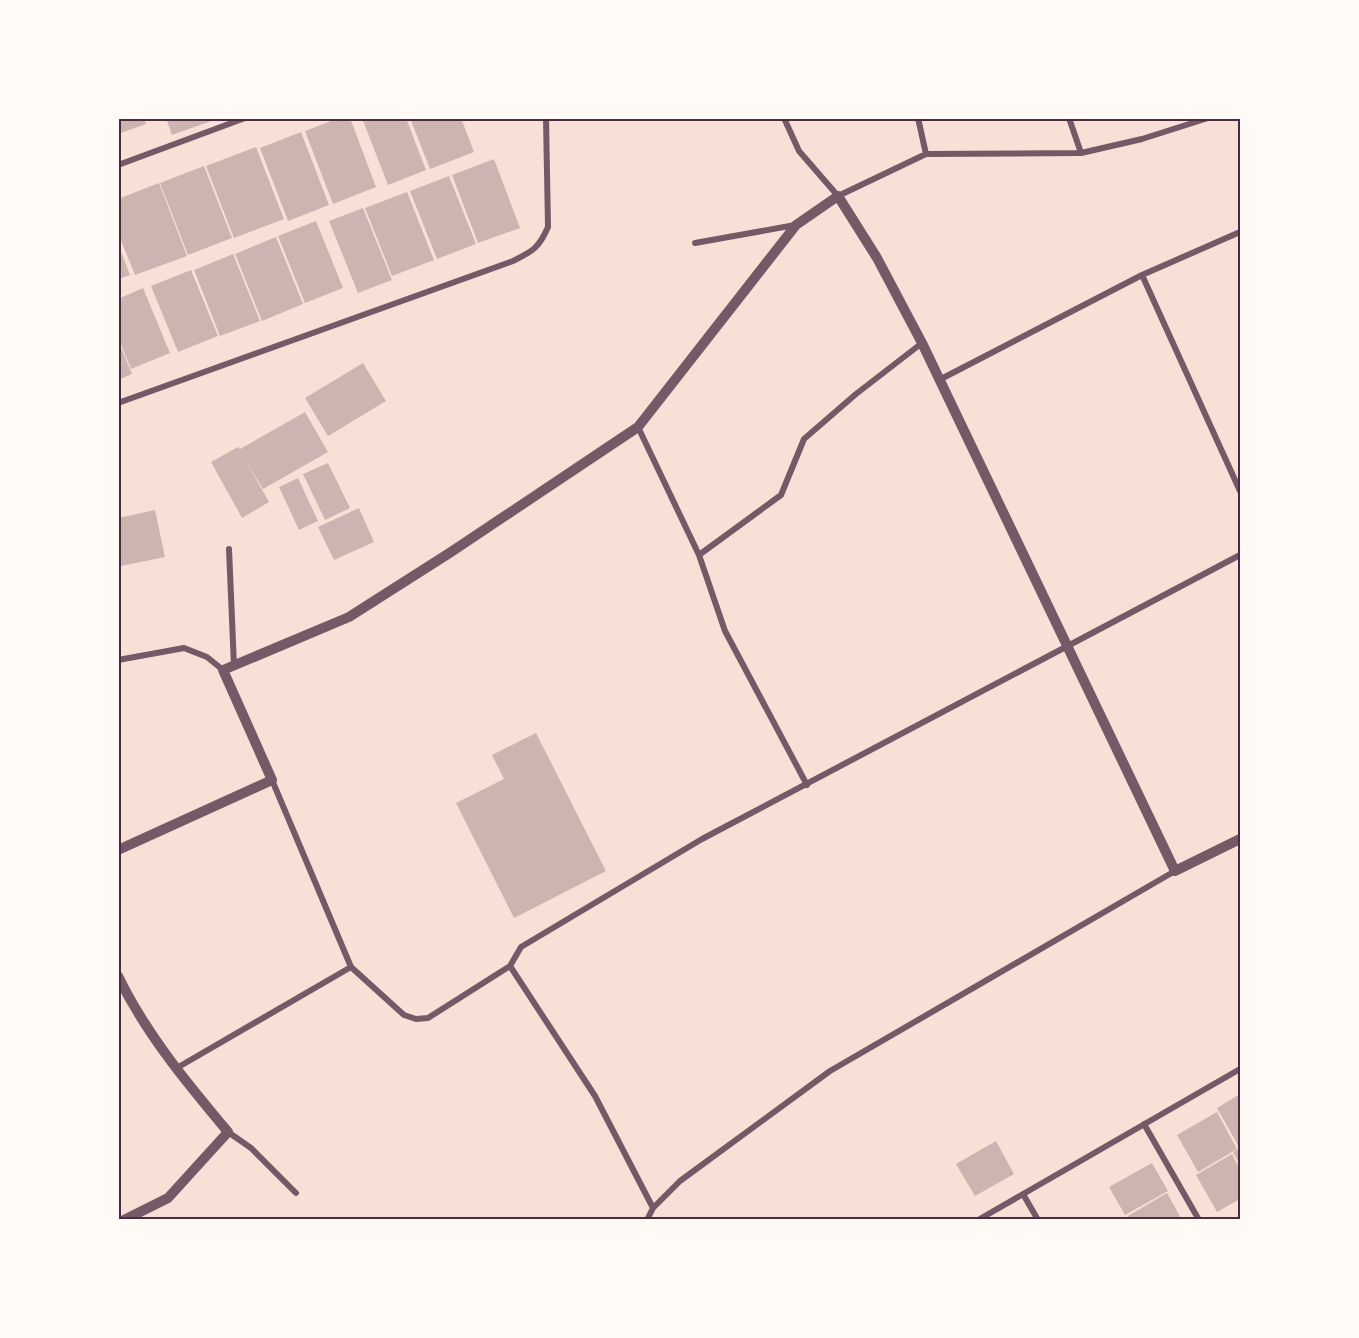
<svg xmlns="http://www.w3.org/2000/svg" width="1359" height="1338" viewBox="0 0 1359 1338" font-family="Poppins,sans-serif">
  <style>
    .building { fill: #ccb4b1 }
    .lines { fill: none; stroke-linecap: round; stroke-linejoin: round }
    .minor { stroke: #755966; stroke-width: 6 }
    .tertiary { stroke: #755966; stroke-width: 10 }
    .neatline { fill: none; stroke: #4a2c40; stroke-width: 2 }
  </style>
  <rect width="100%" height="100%" fill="#f7e1d7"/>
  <path class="building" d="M 118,118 L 144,118 L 146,124 L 118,134 Z
    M 166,118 L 217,118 L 217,119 L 172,135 Z
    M 339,118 L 350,118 L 376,187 L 333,204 L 305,131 Z
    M 362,118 L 406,118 L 426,170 L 388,185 Z
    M 410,118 L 461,118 L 474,152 L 430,169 Z
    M 301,132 L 329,205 L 288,221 L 260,148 Z
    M 256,147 L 284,219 L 234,238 L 206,166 Z
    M 494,159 L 520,228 L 478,243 L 452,175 Z
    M 204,166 L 232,238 L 188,255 L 160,183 Z
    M 449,176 L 476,244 L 437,259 L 410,191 Z
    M 159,183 L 187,256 L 135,275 L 118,233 L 118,199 Z
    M 407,192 L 434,260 L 392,276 L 365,208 Z
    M 363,208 L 392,280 L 358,293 L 329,221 Z
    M 316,221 L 343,288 L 305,303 L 278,236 Z
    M 276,237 L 303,304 L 262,321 L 235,254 Z
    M 118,244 L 130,275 L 118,279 Z
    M 233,254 L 260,321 L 220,336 L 194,270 Z
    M 191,270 L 218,336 L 178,352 L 151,286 Z
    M 143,288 L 170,353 L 131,369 L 118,337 L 118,299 Z
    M 118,340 L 132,374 L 118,380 Z
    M 363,363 L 386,401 L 328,436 L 305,398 Z
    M 305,412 L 328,452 L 263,489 L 244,458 L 269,502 L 242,518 L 211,462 L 238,447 L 240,449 Z
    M 328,463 L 350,508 L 325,520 L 303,474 Z
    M 298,478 L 318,521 L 299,530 L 279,487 Z
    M 359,508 L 374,542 L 334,560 L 318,527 Z
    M 155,510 L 165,557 L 121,566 L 118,554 L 118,518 Z
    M 536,733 L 606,871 L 514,918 L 456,803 L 504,779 L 492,755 Z
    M 1240,1094 L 1240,1146 L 1239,1147 L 1217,1108 Z
    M 1217,1112 L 1237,1149 L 1198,1172 L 1177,1135 Z
    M 996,1141 L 1014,1174 L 975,1196 L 956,1164 Z
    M 1240,1148 L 1240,1165 L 1233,1152 Z
    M 1232,1154 L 1240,1170 L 1240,1199 L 1217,1212 L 1196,1175 Z
    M 1152,1163 L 1168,1191 L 1125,1215 L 1109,1187 Z
    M 1167,1193 L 1182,1220 L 1130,1220 L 1128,1216 Z"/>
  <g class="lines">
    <path class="minor" d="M 784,118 L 799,151 L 838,196 L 926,154 L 1081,153 L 1142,139 L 1208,118
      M 918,118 L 926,154
      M 1069,118 L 1081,153
      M 118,165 L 245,118
      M 695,243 L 795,225
      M 1142,275 L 1240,491
      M 939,380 L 1142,275 L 1240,232
      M 118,403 L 513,261 C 533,251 539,248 548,227 L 546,118
      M 638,427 L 699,555 L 725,631 L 807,785
      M 229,549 L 234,666
      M 699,555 L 781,495 L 804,439 L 856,394 L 922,343
      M 118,660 L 184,648 L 207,657 L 223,670
      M 272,780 L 351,967 L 404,1015 L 416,1019 L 428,1018 L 510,966 L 521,947 L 702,839 L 1240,555
      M 510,966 L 595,1096 L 653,1208
      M 175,1069 L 351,967
      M 1144,1124 L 1199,1220
      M 228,1132 L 251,1148 L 296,1193
      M 1023,1194 L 1038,1220
      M 647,1220 L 653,1208 L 680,1181 L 830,1071 L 1175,871
      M 978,1220 L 1240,1069"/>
    <path class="tertiary" d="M 118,850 L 272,780 L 223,670 L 349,617 L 451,552 L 638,427 L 796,225 L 838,196 L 877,258 L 922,343 L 1175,871 L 1240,839
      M 118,976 C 146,1034 187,1083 228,1132 L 168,1198 L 124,1220"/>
  </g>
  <rect width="1359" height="1338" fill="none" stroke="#fffaf5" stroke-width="240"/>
  <rect x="120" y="120" width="1119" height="1098" class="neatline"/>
</svg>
